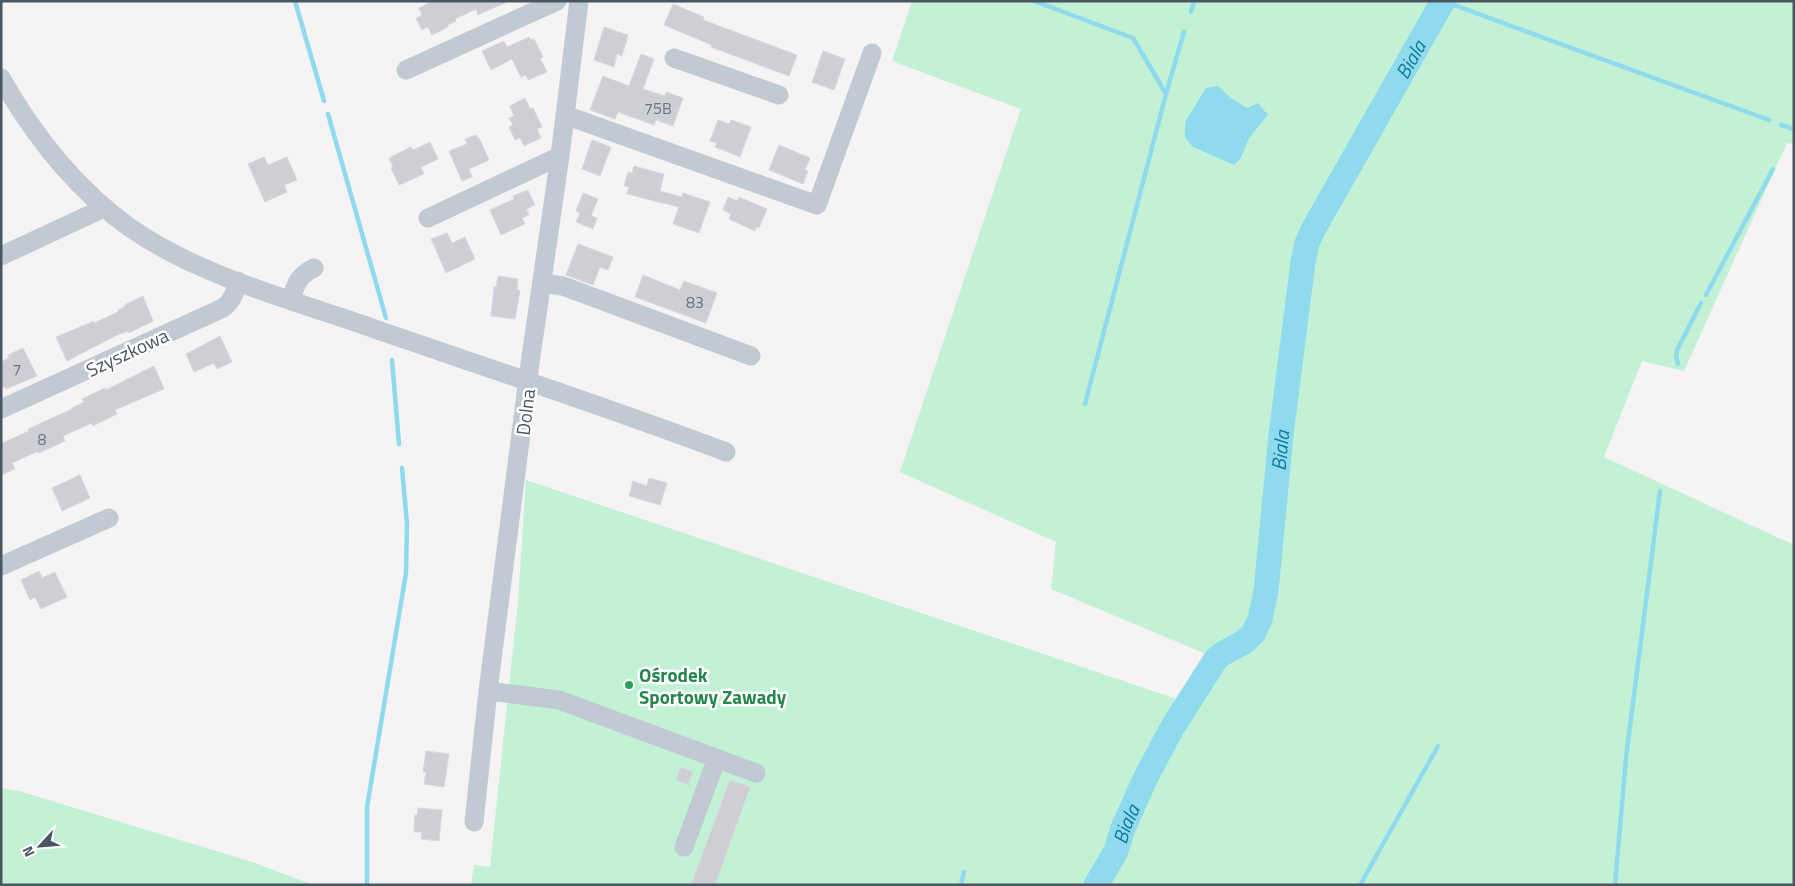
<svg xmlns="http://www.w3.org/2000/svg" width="1795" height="886" viewBox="0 0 1795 886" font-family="'Titillium Web',sans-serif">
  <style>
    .green { fill: #c3f1d5 }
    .water { fill: #90daee }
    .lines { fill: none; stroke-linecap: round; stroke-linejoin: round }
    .stream { stroke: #90daee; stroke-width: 4.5 }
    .river { stroke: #90daee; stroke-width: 25 }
    .building { fill: #cdcfd5; stroke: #d7d9de }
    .minor { stroke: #c1cad2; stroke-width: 19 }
    .leisure-dot { fill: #2e9e5b; stroke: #fff; stroke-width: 2 }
    .labels { text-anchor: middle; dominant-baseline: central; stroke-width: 5; stroke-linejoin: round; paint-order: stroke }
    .number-label { font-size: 16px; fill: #6b747e }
    .street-label { font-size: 19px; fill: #4a5661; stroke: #fff }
    .leisure-label { font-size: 19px; font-weight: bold; fill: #27864d; stroke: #fff; text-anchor: start }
    .water-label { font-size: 20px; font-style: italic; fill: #0c7c9b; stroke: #fff }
  </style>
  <rect width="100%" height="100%" fill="#f5f3f3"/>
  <path class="green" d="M 912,1 L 1794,1 L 1794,144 L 1787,143 L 1684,371 L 1642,361 L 1604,457 L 1794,545 L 1794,885 L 471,885 L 474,865 L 490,867 L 518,601 L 526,480 L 1180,700 L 1206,654 L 1051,589 L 1056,542 L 900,472 L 1021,109 L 892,61 Z
    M 1,788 L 19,791 L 252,862 L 314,885 L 1,885 Z"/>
  <path class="water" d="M 1218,86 L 1231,98 L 1247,108 L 1258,103 L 1268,115 L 1249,138 L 1241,158 L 1234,165 L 1193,147 L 1185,138 L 1185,122 L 1206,88 Z"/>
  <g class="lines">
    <path class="stream" d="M 295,1 L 324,101
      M 1034,1 L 1133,38 L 1166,94
      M 1443,1 L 1769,120
      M 1191,12 L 1194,1
      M 328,114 L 386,318
      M 1781,125 L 1794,129
      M 1706,295 L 1773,169
      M 392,360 L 399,444
      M 1678,364 L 1676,357 L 1677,350 L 1701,303
      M 1085,404 L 1166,94 L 1184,32
      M 367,885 L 367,807 L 406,573 L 407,524 L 402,468
      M 961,885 L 964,872
      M 1360,885 L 1438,746
      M 1615,885 L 1626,758 L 1660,491"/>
    <path class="river" id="s1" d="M 1096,885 L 1116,851 L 1123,828 L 1146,777 L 1172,728 L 1216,659 L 1222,654 L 1244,642 L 1253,634 L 1260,619 L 1266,591 L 1281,435 L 1303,262 L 1307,243 L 1314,228 L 1443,1"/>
  </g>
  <path class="building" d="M 433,1 L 509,1 L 478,15 L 476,9 L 455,19 L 456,21 L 448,25 L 448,27 L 432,35 L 428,27 L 422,30 L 416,18 L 422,15 L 419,8 Z
    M 673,4 L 704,17 L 703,20 L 797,55 L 789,76 L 711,47 L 712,45 L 664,25 Z
    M 604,27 L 628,35 L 622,56 L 617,54 L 614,67 L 594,60 Z
    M 529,37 L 531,40 L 534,39 L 543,57 L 540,58 L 547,72 L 528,80 L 526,75 L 521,77 L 512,59 L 491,70 L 482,51 L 504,41 L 507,47 Z
    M 823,51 L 845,59 L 834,90 L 812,82 Z
    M 641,54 L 654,59 L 643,89 L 665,96 L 666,92 L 683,98 L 673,126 L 656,120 L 654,125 L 618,112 L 615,119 L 590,110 L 603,76 L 629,86 Z
    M 525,98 L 530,109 L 533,108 L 542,127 L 537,129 L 541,138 L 524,146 L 520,138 L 515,140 L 509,127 L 513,125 L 509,118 L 514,116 L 510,106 Z
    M 718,120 L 729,124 L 731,120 L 751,127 L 740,157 L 715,147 L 717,143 L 710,141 Z
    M 476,135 L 478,139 L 479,138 L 489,160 L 469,169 L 472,177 L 462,181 L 449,151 L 467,144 L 465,139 Z
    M 592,140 L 611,147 L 600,176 L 582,169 Z
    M 430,142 L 438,159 L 421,167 L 424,174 L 399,185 L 391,168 L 393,167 L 389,158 L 411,147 L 413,150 Z
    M 779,145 L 810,158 L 805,170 L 808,171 L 803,184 L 769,170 Z
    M 264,157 L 268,165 L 287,157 L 297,180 L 284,185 L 287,192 L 265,202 L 248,164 Z
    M 634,166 L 664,174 L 660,191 L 682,197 L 683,193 L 710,202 L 699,233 L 673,224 L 679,207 L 627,194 L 629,187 L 624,186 L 628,172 L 632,173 Z
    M 528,190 L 535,205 L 526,209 L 529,215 L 522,218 L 525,224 L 501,235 L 490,210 L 514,199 L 513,196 Z
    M 583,193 L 598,199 L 591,216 L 597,218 L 593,229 L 576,222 L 580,213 L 576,211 Z
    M 728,197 L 737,201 L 739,197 L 767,209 L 759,228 L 756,227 L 755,231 L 729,219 L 731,214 L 723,210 Z
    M 447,233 L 452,243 L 465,237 L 475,259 L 446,273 L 431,239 Z
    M 578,244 L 613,257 L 608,270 L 600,267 L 593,285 L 566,275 Z
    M 643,275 L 680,290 L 684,281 L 717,293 L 706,323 L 635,297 Z
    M 498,276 L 518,279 L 517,290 L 520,290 L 515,319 L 491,316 L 494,287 L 496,287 Z
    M 143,296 L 153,321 L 129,333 L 128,331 L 115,336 L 67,361 L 56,337 L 94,321 L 94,323 L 118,312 L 118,310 L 123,308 L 126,304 Z
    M 220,336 L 232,362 L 217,369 L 214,363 L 194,372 L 186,354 Z
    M 23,348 L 37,376 L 6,389 L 5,387 L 1,388 L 1,362 L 9,358 L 8,355 Z
    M 154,366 L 164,389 L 115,410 L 117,414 L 93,426 L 92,423 L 63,436 L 65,441 L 39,453 L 38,451 L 12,463 L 15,469 L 1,475 L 1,439 L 3,443 L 18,436 L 29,431 L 28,429 L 72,409 L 72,408 L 84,402 L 82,399 L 105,388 L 106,390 Z
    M 80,475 L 90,498 L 62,511 L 52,488 Z
    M 649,478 L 667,483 L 660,505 L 629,496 L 633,481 L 647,486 Z
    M 39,571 L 42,578 L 55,572 L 67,597 L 41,609 L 35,597 L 30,600 L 21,580 Z
    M 426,751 L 449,754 L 444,787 L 424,784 L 426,772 L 423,772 Z
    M 681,767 L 693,772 L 688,785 L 676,780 Z
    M 730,780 L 750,787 L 715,885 L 691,885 Z
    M 418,808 L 442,810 L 439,841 L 421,839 L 422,832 L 414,832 L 415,815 L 417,815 Z"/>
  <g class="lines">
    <path class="minor" d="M 674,58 L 779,95
      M 406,70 L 557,1
      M 1,78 C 34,136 75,188 129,227 C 191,271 277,296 349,320 C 475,364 602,405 726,452
      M 565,115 L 817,205 L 872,53
      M 428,218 L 560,156
      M 1,256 L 104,208
      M 543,283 L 563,286 L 751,356
      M 291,300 C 296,283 298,276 314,268
      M 1,409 L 223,308 C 233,301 235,291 238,281
      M 1,566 L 109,518
      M 488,691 L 559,700 L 756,773
      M 474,822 L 488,691 L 530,363 L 560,156 L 579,1
      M 684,847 L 717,758"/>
  </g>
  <circle class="leisure-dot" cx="629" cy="685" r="5"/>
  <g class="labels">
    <g class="number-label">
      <text x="658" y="108">75B</text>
      <text x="695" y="302">83</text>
      <text x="17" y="369">7</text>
      <text x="42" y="439">8</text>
    </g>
    <g class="street-label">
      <text transform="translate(127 352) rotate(-25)">Szyszkowa</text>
      <text transform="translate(525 412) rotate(-83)">Dolna</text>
    </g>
    <g class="leisure-label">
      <text x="639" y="674">Ośrodek<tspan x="639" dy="22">Sportowy Zawady</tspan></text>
    </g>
    <g class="water-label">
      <text stroke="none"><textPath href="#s1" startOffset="908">Biala</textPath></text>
      <text stroke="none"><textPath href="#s1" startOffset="488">Biala</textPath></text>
      <text stroke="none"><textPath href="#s1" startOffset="68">Biala</textPath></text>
    </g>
  </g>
  <rect width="1795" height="886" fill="none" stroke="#4a5661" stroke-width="5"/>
  <g transform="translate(40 846) rotate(244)" stroke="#ffffff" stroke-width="4" paint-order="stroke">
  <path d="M0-4L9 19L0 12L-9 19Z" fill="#4a5661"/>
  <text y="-8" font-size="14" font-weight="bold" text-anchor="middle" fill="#4a5661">N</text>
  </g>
</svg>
